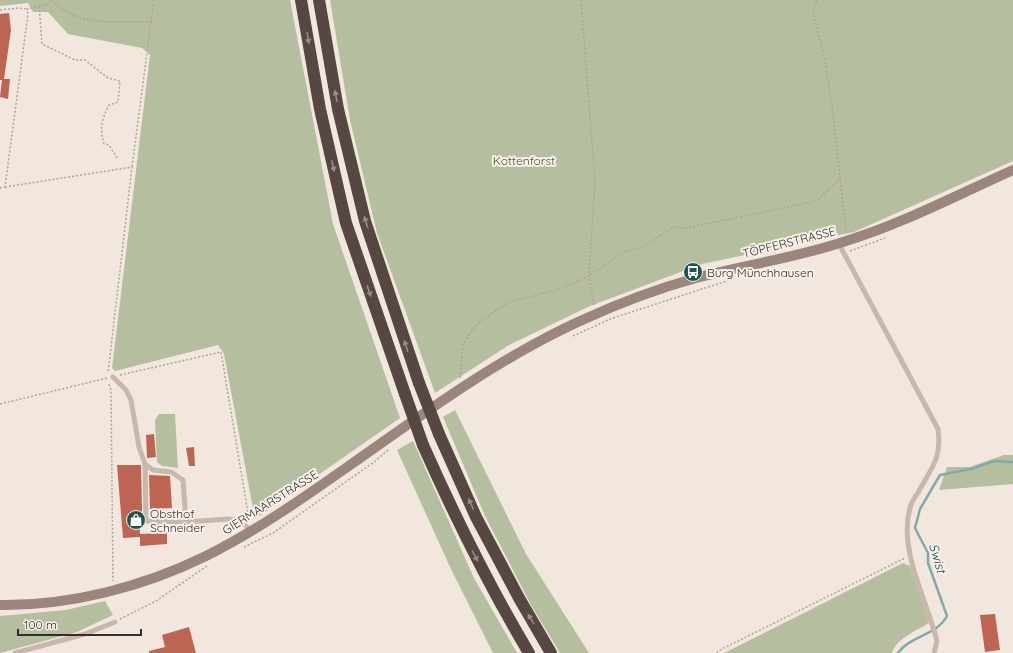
<svg xmlns="http://www.w3.org/2000/svg" width="1013" height="653" viewBox="0 0 1013 653" font-family="Quicksand,sans-serif">
  <style>
    .green { fill: #b6bea0 }
    .lines { fill: none; stroke-linecap: round; stroke-linejoin: round }
    .stream { stroke: #80abaa; stroke-width: 2.5 }
    .building { fill: #bb6552 }
    .path { stroke: #b3a196; stroke-width: 1.5; stroke-dasharray: 2 2; stroke-linecap: butt }
    .service { stroke: #c8b7ab; stroke-width: 5 }
    .secondary { stroke: #9b867d; stroke-width: 10 }
    .motorway { stroke: #564742; stroke-width: 12 }
    .motorway-bridge { stroke: #564742; stroke-width: 12 }
    .oneway { fill: #978b86 }
    .labels { text-anchor: middle; dominant-baseline: central; stroke-width: 4; stroke-linejoin: round; paint-order: stroke }
    .park-label { font-size: 12px; fill: #485230; stroke: #f8f1eb }
    .street-label { font-size: 12px; fill: #362d2a; stroke: #f8f1eb }
    .poi-label { font-size: 12px; fill: #362d2a; stroke: #f8f1eb; text-anchor: start }
    .water-label { font-size: 13px; font-style: italic; fill: #235454; stroke: #f8f1eb }
  </style>
  <rect width="100%" height="100%" fill="#f1e7df"/>
  <path class="green" d="M 0,0 L 290,0 L 333,224 L 400,418 L 255,519 L 224,354 L 218,345 L 115,371 L 112,368 L 150,55 L 142,48 L 68,34 L 48,12 L 33,12 L 28,3 L 0,6 Z
    M 330,0 L 1013,0 L 1013,161 L 854,232 L 702,264 L 590,306 L 509,345 L 435,393 L 377,233 L 350,120 Z
    M 455,410 L 526,554 L 589,653 L 560,653 L 531,605 L 485,516 L 443,417 Z
    M 159,414 L 175,414 L 178,468 L 162,466 L 157,462 L 155,420 Z
    M 413,441 L 474,578 L 517,653 L 493,653 L 450,567 L 397,450 Z
    M 1004,455 L 1013,455 L 1013,484 L 939,490 L 947,467 L 970,467 Z
    M 903,563 L 910,566 L 929,623 C 916,631 897,638 892,653 L 724,653 Z
    M 105,601 L 113,615 L 77,632 L 0,653 L 0,616 L 66,610 Z"/>
  <g class="lines">
    <path class="stream" d="M 898,653 C 911,635 936,636 947,616 L 928,563 L 928,553 L 915,528 L 920,509 L 940,475 L 971,469 L 994,461 L 1013,462"/>
  </g>
  <path class="building" d="M 9,13 L 11,30 L 4,79 L 10,79 L 8,99 L 0,97 L 2,80 L 0,80 L 0,14 Z
    M 154,434 L 156,457 L 147,458 L 146,435 Z
    M 194,447 L 195,466 L 189,466 L 186,448 Z
    M 117,465 L 141,465 L 142,509 L 141,515 L 139,515 L 140,534 L 167,533 L 167,544 L 140,546 L 140,537 L 123,538 Z
    M 149,475 L 170,476 L 172,508 L 150,509 Z
    M 995,614 L 1000,650 L 985,652 L 980,615 Z
    M 189,627 L 196,653 L 149,653 L 149,651 L 165,647 L 162,635 Z"/>
  <g class="lines">
    <path class="path" d="M 581,0 L 595,180 L 589,276 L 594,305
      M 817,0 L 813,13 L 825,61 L 832,107 L 846,231
      M 52,1 C 81,28 113,21 151,22 L 132,167
      M 39,6 L 42,44 L 75,60 L 85,60 L 108,78 L 120,81 L 118,102 L 109,105 C 102,119 99,129 104,144 L 109,145 L 117,158
      M 0,10 L 18,8 L 27,9
      M 151,22 L 154,0
      M 5,187 L 132,167 L 108,373
      M 0,188 L 5,187 L 28,14 L 27,9 L 46,5 L 52,0
      M 850,251 L 885,238
      M 573,336 L 610,319 L 733,279
      M 120,375 L 221,352 L 249,519
      M 460,378 L 463,344 L 476,325 L 489,315 L 510,302 L 560,289 L 589,276 L 624,252 L 643,247 L 673,227 L 687,228 L 816,201 L 839,179
      M 109,384 L 111,390 L 113,581
      M 0,404 L 107,378
      M 244,547 L 273,533 L 374,462 L 388,450
      M 120,619 L 156,601 L 207,566
      M 717,653 L 718,651 L 905,558"/>
    <path class="service" d="M 839,244 L 938,429 C 942,458 932,467 919,491 C 916,496 911,502 910,508 C 898,550 927,600 937,641 L 934,653
      M 113,377 L 126,390 L 131,400 L 139,447 L 145,464 L 153,470 L 171,472 L 183,480 L 186,522
      M 145,464 L 146,521 L 186,522 L 228,519 L 241,521 L 251,531
      M 15,653 L 85,634 L 115,622"/>
    <path class="secondary" d="M 0,605 C 69,606 143,587 206,556 C 254,532 299,501 343,470 C 420,416 495,360 580,321 C 617,304 656,289 696,278 C 744,265 795,258 843,242 C 902,224 957,195 1013,170"/>
    <path class="motorway" d="M 301,0 L 320,109 L 346,223 L 405,394
      M 319,0 L 338,109 L 365,221 L 419,383
      M 439,434 L 476,517 L 519,598 L 551,653
      M 423,445 C 455,517 489,586 529,653"/>
    <path class="motorway-bridge" d="M 419,383 L 439,434
      M 405,394 L 423,445"/>
  </g>
  <defs><path id="oneway-solid" d="M-6-.8H1V-3.2L6.5 0L1 3.2V.8H-6Z"/></defs>
  <g class="oneway">
    <use href="#oneway-solid" transform="translate(308 38) rotate(81)"/>
    <use href="#oneway-solid" transform="translate(336 96) rotate(-100)"/>
    <use href="#oneway-solid" transform="translate(333 166) rotate(77)"/>
    <use href="#oneway-solid" transform="translate(366 222) rotate(-107)"/>
    <use href="#oneway-solid" transform="translate(369 291) rotate(71)"/>
    <use href="#oneway-solid" transform="translate(406 346) rotate(-108)"/>
    <use href="#oneway-solid" transform="translate(471 504) rotate(-114)"/>
    <use href="#oneway-solid" transform="translate(475 556) rotate(62)"/>
    <use href="#oneway-solid" transform="translate(531 619) rotate(-121)"/>
  </g>
  <defs>
    <symbol id="bus-disc" viewBox="-11 -11 22 22"><circle r="9.5" fill="#235454" stroke="#f8f1eb"/><path d="M-5-6H5V4H4V6H2V4H-2V6H-4V4H-5ZM-3.5-4V0h7V-4ZM-3.5 1.2v1.5H-2V1.2ZM2 1.2v1.5H3.5V1.2Z" fill="#fff"/></symbol>
    <symbol id="shop-disc" viewBox="-11 -11 22 22"><circle r="9.5" fill="#235454" stroke="#f8f1eb"/><path d="M-5-2.5h2.3a2.7 3.5 0 0 1 5.4 0H5L5.5 6h-11ZM-1.5-2.5h3a1.5 2.3 0 0 0-3 0Z" fill="#fff"/></symbol>
  </defs>
  <g fill-rule="evenodd">
    <use href="#bus-disc" x="682" y="261" width="22" height="22"/>
    <use href="#shop-disc" x="125" y="509" width="22" height="22"/>
  </g>
  <g class="labels">
    <g class="park-label">
      <text x="524" y="160">Kottenforst</text>
    </g>
    <g class="street-label">
      <text transform="translate(789 242) rotate(-14)">TÖPFERSTRASSE</text>
      <text transform="translate(270 502) rotate(-32)">GIERMAARSTRASSE</text>
    </g>
    <g class="poi-label">
      <text x="707" y="272">Burg Münchhausen</text>
      <text x="150" y="513">Obsthof<tspan x="150" dy="14">Schneider</tspan></text>
    </g>
    <g class="water-label">
      <text transform="translate(938 558) rotate(73)">Swist</text>
    </g>
  </g>
  <path d="M18 629v6h123v-6" fill="none" stroke="#362d2a" stroke-width="2"/>
  <text x="24" y="629" font-size="12" fill="#362d2a" stroke="#f8f1eb" stroke-width="3" paint-order="stroke">100 m</text>
</svg>
